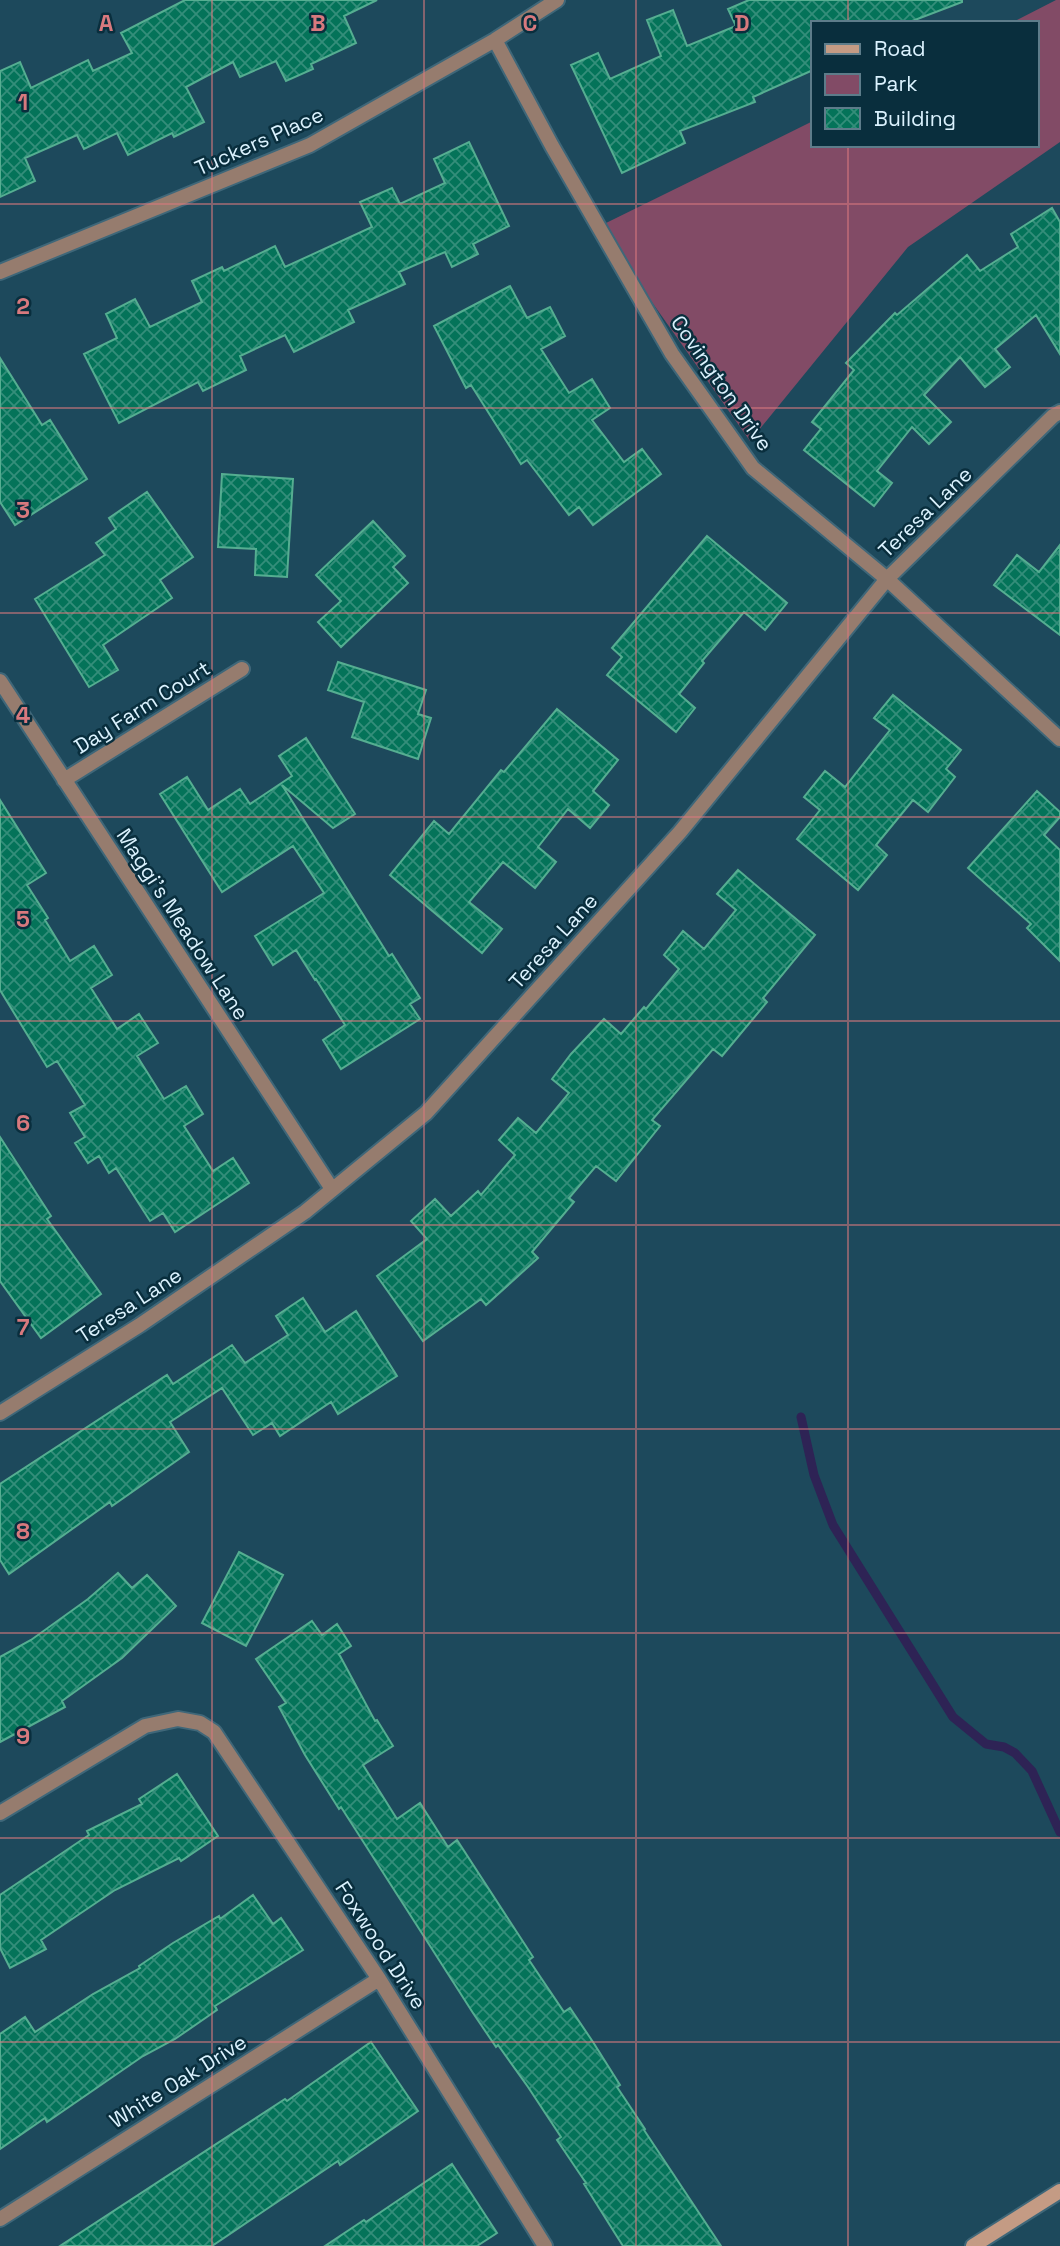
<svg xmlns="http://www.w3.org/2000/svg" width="1060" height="2246" viewBox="0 0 1060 2246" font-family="'Space Grotesk',sans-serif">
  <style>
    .green { fill: #824b66 }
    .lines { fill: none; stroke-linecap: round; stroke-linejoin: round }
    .stream { stroke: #2e2355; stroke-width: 9 }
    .building { fill: url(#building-cross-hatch); stroke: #55ae91; stroke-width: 2 }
    .street-casing { stroke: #3f6779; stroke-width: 18 }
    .secondary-casing { stroke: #3f6779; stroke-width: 18 }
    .street { stroke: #967c6e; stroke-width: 14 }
    .secondary { stroke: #c49b84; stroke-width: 14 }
    .grid { fill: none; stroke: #d8797e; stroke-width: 2; stroke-opacity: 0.55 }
    .labels { text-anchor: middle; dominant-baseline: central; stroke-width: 5; stroke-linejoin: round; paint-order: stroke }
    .street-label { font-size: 21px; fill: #dbf2fe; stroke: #092e3d }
    .grid-label { font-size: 23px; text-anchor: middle; font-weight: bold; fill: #d8797e; stroke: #092e3d; stroke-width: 5; stroke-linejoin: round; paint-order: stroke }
  </style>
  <defs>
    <pattern id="building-cross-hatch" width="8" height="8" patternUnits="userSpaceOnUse" patternTransform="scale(1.75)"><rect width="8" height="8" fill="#047359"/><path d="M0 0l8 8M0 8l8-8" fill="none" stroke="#348e7a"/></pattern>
  </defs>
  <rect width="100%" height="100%" fill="#1d495c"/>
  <path class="green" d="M 1056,0 L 1060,0 L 1060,142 L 908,247 L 750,441 L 632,274 L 606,223 L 813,121 L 813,145 L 1037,145 L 1037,23 L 1011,23 Z"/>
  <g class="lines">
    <path class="stream" d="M 801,1417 L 814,1475 L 833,1525 L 953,1717 L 986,1744 L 1004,1747 L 1015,1753 L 1032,1771 L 1060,1832"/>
  </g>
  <path class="building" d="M 185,0 L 377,0 L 344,16 L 356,43 L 311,64 L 313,69 L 286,81 L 276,61 L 240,77 L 233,62 L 186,87 L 204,122 L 174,137 L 172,133 L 128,155 L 117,133 L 84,149 L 77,135 L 25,158 L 35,181 L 0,197 L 0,71 L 20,62 L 31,88 L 88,60 L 93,71 L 132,53 L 121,33 Z
    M 749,0 L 962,0 L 962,2 L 907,23 L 813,23 L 813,70 L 753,97 L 755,102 L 680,131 L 685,143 L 622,173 L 571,65 L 598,53 L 610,79 L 661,56 L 647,20 L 673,10 L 687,46 L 736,26 L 728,9 Z
    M 469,142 L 509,226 L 473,244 L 478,254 L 452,267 L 445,252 L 399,272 L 405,284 L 348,310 L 354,322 L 294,352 L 285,335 L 240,356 L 246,370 L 203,391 L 198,382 L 119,423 L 84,354 L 117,338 L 106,314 L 135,299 L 150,327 L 202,302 L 192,281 L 222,267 L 224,271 L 275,246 L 285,267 L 372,227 L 360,202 L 392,188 L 400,204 L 445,183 L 434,159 Z
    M 1052,208 L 1060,222 L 1060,354 L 1036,315 L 995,349 L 1010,367 L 985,387 L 960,357 L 924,395 L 951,422 L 929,444 L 912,427 L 877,471 L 892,483 L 874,506 L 804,450 L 821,429 L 812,422 L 854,370 L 846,363 L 895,313 L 897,315 L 967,255 L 980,271 L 1018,247 L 1011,234 Z
    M 510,286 L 527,318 L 550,307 L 565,336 L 541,349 L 569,393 L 592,379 L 610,408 L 592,420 L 624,462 L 642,449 L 661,474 L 593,525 L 579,507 L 569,515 L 527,460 L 521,464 L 471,385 L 466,388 L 434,326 Z
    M 0,358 L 42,425 L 50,420 L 87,479 L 15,525 L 0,502 Z
    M 222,474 L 293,479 L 287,577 L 255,575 L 256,549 L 218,547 Z
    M 147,492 L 193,557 L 160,580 L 172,598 L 103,645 L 118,670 L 89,687 L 35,599 L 105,555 L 96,543 L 116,529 L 109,518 Z
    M 373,521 L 405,556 L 393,567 L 408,583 L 341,647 L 318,622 L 341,601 L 316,575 Z
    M 707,536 L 787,603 L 765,630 L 744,612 L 702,661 L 704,663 L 679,694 L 695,708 L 676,732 L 607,675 L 622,657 L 612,648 Z
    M 1060,545 L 1060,635 L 994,585 L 1017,555 L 1039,572 Z
    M 338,662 L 426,690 L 418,714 L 431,718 L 418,759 L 352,737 L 364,702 L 328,690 Z
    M 893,695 L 961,750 L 946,769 L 955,777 L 928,812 L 913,800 L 876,845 L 887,855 L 858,890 L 797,839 L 820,810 L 804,797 L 825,771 L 845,787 L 890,730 L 874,718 Z
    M 557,709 L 618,760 L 593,791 L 609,805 L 590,828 L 568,809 L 538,847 L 556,862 L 535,888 L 503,862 L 469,902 L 502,929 L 482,953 L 390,875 L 434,821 L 449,834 L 501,770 L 504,772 Z
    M 306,738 L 355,814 L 333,828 L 282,785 L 389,956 L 392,954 L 420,998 L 410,1004 L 420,1019 L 341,1069 L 323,1040 L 345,1025 L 316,979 L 315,980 L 296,950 L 273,965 L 255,936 L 324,893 L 293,846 L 222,892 L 160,794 L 187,777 L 208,810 L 240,789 L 250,804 L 292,776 L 279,756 Z
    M 1037,791 L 1060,812 L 1060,817 L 1044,835 L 1060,850 L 1060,961 L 1027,928 L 1031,924 L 968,868 Z
    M 0,800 L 46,873 L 27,885 L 48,918 L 45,920 L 70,961 L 94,946 L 112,975 L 91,988 L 117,1029 L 139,1014 L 158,1043 L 137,1056 L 164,1099 L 186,1086 L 203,1114 L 184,1126 L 213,1171 L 233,1158 L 249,1183 L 175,1232 L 163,1213 L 150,1221 L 116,1168 L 109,1173 L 99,1156 L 88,1163 L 75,1143 L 85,1137 L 70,1113 L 85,1105 L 57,1061 L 47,1067 L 0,990 Z
    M 738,870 L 815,935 L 763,998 L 767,1002 L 722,1056 L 713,1049 L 652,1120 L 660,1126 L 616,1181 L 596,1166 L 569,1198 L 574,1202 L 532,1252 L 538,1258 L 486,1305 L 481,1299 L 423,1341 L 377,1276 L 427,1239 L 411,1221 L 435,1199 L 451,1216 L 478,1191 L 481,1195 L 515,1155 L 499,1140 L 518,1118 L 536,1133 L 569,1093 L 552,1079 L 571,1054 L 604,1019 L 621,1034 L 644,1007 L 646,1009 L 679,969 L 664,955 L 683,931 L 704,949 L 736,910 L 717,894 Z
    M 0,1137 L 51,1216 L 47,1219 L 101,1294 L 41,1338 L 0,1281 Z
    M 303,1298 L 325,1332 L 356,1311 L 397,1376 L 338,1414 L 331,1402 L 280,1436 L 272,1423 L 253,1435 L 222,1388 L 170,1422 L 189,1452 L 112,1506 L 110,1502 L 9,1574 L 0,1560 L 0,1484 L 167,1375 L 173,1384 L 232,1345 L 245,1363 L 288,1335 L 276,1316 Z
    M 239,1552 L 283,1575 L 246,1646 L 202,1623 Z
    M 118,1573 L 132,1588 L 147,1575 L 176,1606 L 122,1658 L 62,1701 L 65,1707 L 0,1742 L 0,1657 L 31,1640 L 88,1599 Z
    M 312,1621 L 322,1635 L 337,1624 L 351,1646 L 339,1654 L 375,1721 L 377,1720 L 393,1746 L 363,1765 L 397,1819 L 420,1803 L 448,1847 L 457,1840 L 533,1957 L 529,1960 L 564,2012 L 570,2008 L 593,2042 L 620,2085 L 617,2087 L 645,2129 L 644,2130 L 721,2246 L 623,2246 L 611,2227 L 584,2184 L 586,2183 L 557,2140 L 561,2137 L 528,2087 L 498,2045 L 496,2047 L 473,2013 L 341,1807 L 339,1809 L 305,1755 L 279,1707 L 286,1703 L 256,1659 Z
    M 177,1774 L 218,1836 L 181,1861 L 179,1858 L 115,1890 L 41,1940 L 46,1949 L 10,1968 L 0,1948 L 0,1895 L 89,1835 L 87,1831 L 142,1804 L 139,1799 Z
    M 253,1895 L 273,1924 L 281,1918 L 303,1950 L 215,2006 L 217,2010 L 175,2039 L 143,2056 L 47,2122 L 45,2118 L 0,2149 L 0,2034 L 25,2017 L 35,2032 L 93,1994 L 140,1968 L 139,1966 L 173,1943 L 219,1916 L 220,1919 Z
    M 371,2042 L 418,2111 L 340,2165 L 338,2161 L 212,2246 L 60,2246 L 285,2099 L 287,2101 Z
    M 452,2164 L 497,2233 L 477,2246 L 325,2246 L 364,2220 L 366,2222 Z"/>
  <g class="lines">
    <defs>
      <path id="street" d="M 495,40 L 552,146 L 672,354 L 753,468 L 887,579 L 1060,739
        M 0,272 L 310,145 L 495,40 L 557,0
        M 0,681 L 332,1189
        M 64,780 L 242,669
        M 0,1413 L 140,1325 L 305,1212 L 426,1113 L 680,832 L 887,579 L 1053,416 L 1060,412
        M 0,1813 L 145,1726 L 178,1719 L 200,1723 L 214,1732 L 379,1979 L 545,2246
        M 0,2219 L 379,1979"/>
      <path id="secondary" d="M 973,2246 L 1060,2191"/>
    </defs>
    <use href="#street" class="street-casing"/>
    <use href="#secondary" class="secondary-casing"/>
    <use href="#street" class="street"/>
    <use href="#secondary" class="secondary"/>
  </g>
  <path class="grid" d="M 212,0 L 212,2246M 424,0 L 424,2246M 636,0 L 636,2246M 848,0 L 848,23M 848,145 L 848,2246M 0,204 L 1060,204M 0,408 L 1060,408M 0,613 L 1060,613M 0,817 L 1060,817M 0,1021 L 1060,1021M 0,1225 L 1060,1225M 0,1429 L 1060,1429M 0,1633 L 1060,1633M 0,1838 L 1060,1838M 0,2042 L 1060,2042"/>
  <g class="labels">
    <g class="street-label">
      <text transform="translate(259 141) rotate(-24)">Tuckers Place</text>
      <text transform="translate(722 383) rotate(55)">Covington Drive</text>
      <text transform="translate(925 512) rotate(-44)">Teresa Lane</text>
      <text transform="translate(142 707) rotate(-32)">Day Farm Court</text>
      <text transform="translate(183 924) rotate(57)">Maggi's Meadow Lane</text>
      <text transform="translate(553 941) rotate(-48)">Teresa Lane</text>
      <text transform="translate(129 1305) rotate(-33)">Teresa Lane</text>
      <text transform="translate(381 1945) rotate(57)">Foxwood Drive</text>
      <text transform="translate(178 2081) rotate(-32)">White Oak Drive</text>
    </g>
  </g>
  <g class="grid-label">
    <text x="106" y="31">A</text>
    <text x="318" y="31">B</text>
    <text x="530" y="31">C</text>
    <text x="742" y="31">D</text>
    <text x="23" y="110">1</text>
    <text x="23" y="314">2</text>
    <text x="23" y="518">3</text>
    <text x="23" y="723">4</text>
    <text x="23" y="927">5</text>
    <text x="23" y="1131">6</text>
    <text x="23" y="1335">7</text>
    <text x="23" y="1539">8</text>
    <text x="23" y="1744">9</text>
  </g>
  <rect x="811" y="21" width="228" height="126" fill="#092e3d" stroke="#5d7c8a" stroke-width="2"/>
  <rect x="825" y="44" width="35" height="10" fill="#c49b84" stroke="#5d7c8a" stroke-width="2"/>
  <text x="874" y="56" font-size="21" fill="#dbf2fe">Road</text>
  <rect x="825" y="74" width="35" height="21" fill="#824b66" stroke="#5d7c8a" stroke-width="2"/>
  <text x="874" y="91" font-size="21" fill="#dbf2fe">Park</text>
  <rect x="825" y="108" width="35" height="21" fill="url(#building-cross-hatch)" stroke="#5d7c8a" stroke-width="2"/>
  <text x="874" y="126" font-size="21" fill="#dbf2fe">Building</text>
</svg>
